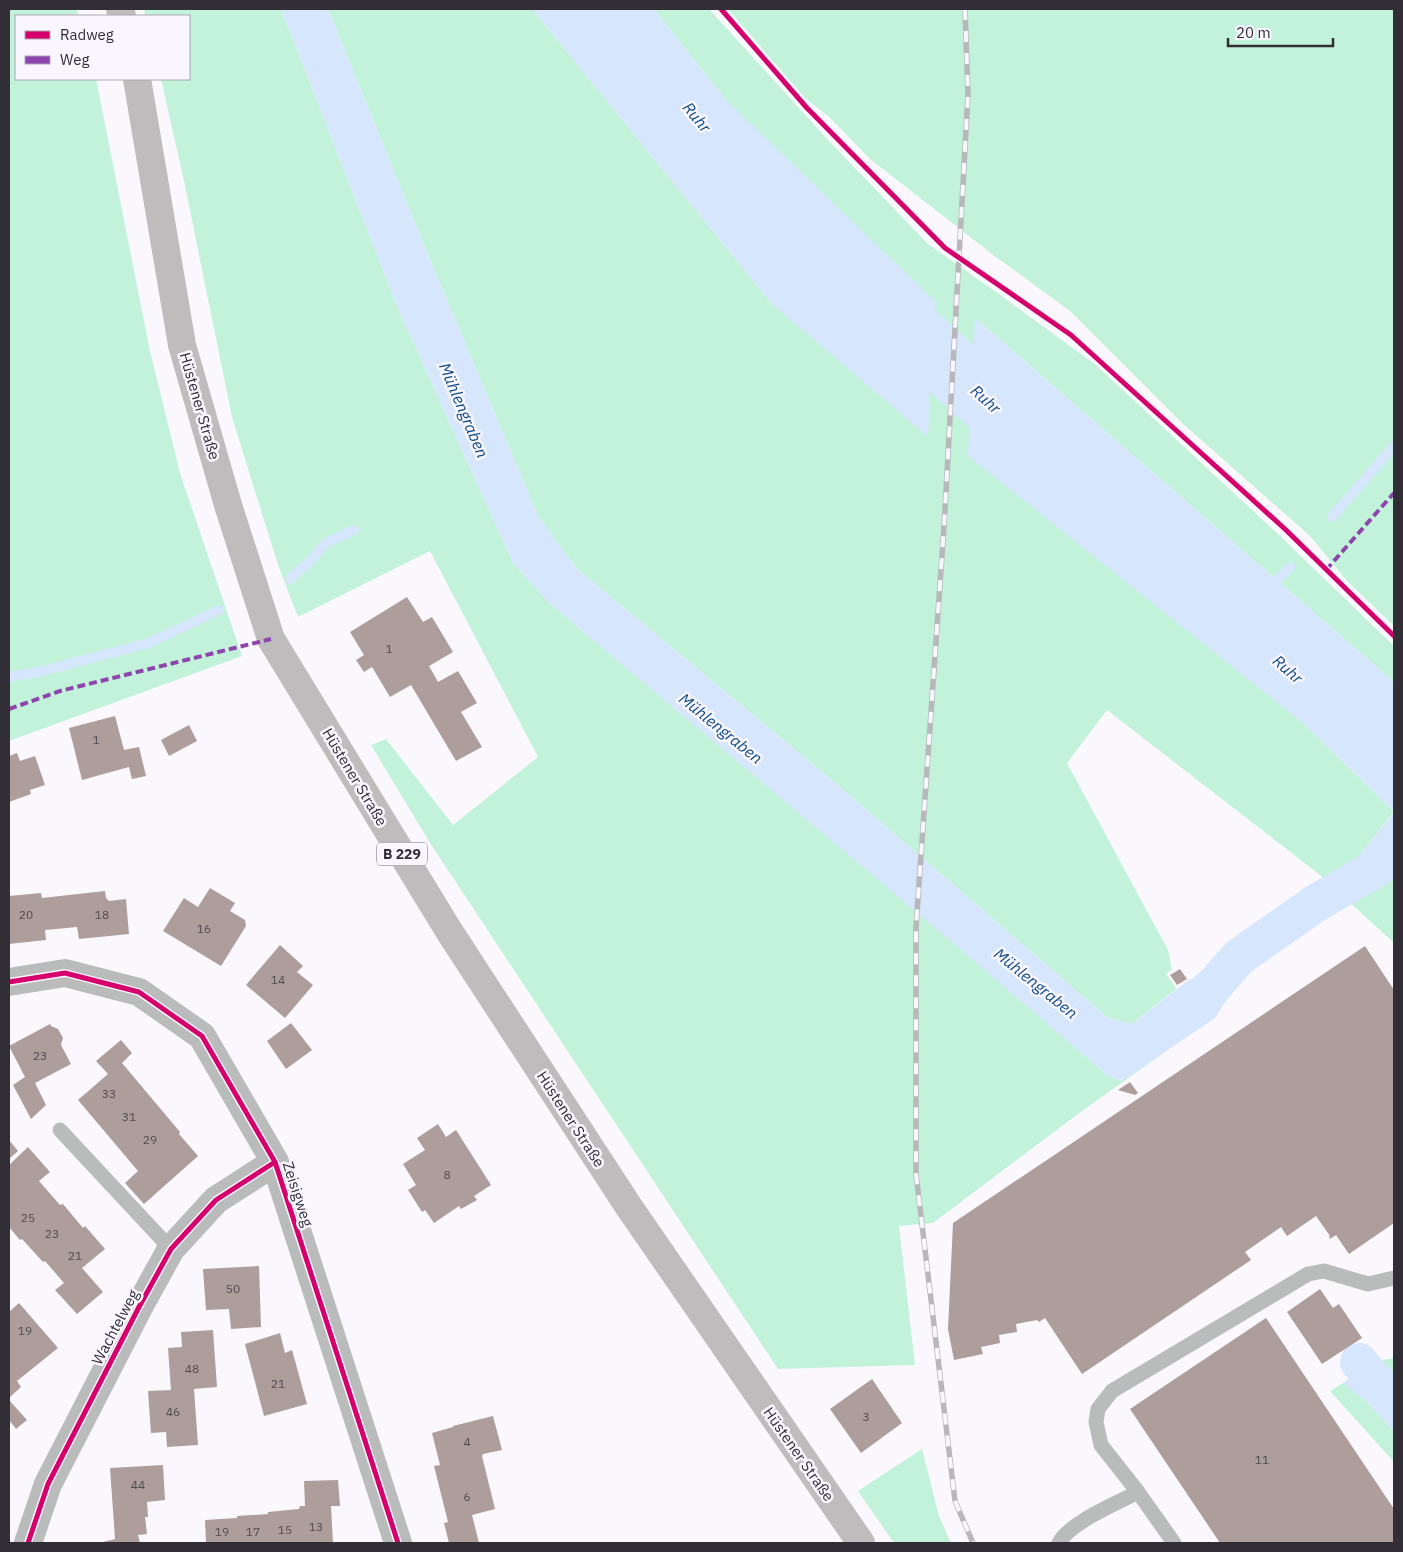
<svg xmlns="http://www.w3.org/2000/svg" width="1403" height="1552" viewBox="0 0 1403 1552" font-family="'IBM Plex Sans',sans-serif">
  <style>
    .green { fill: #c3f2db }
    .water { fill: #d6e6fc }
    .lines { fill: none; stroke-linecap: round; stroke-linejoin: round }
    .stream { stroke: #d6e6fc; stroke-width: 10 }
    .canal { stroke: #d6e6fc; stroke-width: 38 }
    .river { stroke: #d6e6fc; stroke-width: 64 }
    .building { fill: #ad9d9b }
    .lane { stroke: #babbbb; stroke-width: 15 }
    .street { stroke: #babbbb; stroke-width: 28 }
    .primary { stroke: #bebcbd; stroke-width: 28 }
    .rail-casing { stroke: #b8b7b9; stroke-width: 5.5 }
    .rail { stroke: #f9f6ff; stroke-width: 4; stroke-dasharray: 11; stroke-linecap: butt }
    .quiet { stroke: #8e44ad; stroke-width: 4; stroke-dasharray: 8 4; stroke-linecap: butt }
    .cycleway-casing { stroke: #f9f6ff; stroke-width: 8 }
    .cycleway { stroke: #d6006c; stroke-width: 5 }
    .labels { text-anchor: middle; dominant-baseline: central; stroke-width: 5; stroke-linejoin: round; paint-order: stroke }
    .number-label { font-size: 12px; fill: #504a4f }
    .shield { fill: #f9f6ff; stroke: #6d6a72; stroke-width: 1 }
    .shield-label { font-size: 14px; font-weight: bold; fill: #312e36 }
    .street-label { font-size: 15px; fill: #312e36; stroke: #f9f6ff }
    .water-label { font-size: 16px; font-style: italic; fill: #0f4b89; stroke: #f9f6ff }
  </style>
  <rect width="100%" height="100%" fill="#faf8fd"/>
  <path class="green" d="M 9,9 L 76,9 L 79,16 L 16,16 L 16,79 L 96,79 L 150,351 L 180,473 L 242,656 L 9,741 Z
    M 144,9 L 281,9 L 399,311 L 513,563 L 548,602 L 960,948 L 1107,1075 L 1122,1081 L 1177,988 L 1132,1024 L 1108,1018 L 840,787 L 577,569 L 538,516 L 433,267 L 328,9 L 532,9 L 772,304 L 725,99 L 654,9 L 709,9 L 828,140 L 928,244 L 999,294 L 1096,365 L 1278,534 L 1394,646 L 1394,682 L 975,318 L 1304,724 L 1394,812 L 1334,887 L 1343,896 L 1394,873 L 1394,943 L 1320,875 L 1107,710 L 1067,763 L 1168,950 L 1172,970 L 1166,974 L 1203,1025 L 1082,1111 L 933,1223 L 899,1226 L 915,1365 L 778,1369 L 430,843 L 371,745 L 386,739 L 453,825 L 538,757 L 430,551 L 298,617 L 278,565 L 232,417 L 184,181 L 161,79 L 189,79 L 189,16 L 145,16 Z
    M 728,9 L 1394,9 L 1394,626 L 1347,581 L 1310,536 L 1182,423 L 1070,311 L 992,254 L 870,159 L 829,117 L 805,98 Z
    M 1394,1358 L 1394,1371 L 1374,1363 L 1344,1383 L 1369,1404 L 1394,1432 L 1394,1462 L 1330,1391 L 1377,1361 Z
    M 922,1449 L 939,1516 L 951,1543 L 894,1543 L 858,1491 Z"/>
  <path class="water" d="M 281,9 L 328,9 L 433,267 L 538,516 L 577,569 L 840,787 L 1108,1018 L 1132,1024 L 1187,981 L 1192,979 L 1219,956 L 1240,979 L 1215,1018 L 1122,1081 L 1107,1075 L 959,948 L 548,602 L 513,563 L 399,311 Z
    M 532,9 L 654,9 L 725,99 L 935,301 L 928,437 L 772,304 Z
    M 975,318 L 1394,682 L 1394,812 L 1304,724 L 968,456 Z
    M 1394,813 L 1394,873 L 1343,896 L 1333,887 Z
    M 1310,893 L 1323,910 L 1311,922 L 1246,968 L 1229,948 Z
    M 1374,1363 L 1394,1371 L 1394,1432 L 1369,1404 L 1343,1383 Z"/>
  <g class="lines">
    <path class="stream" d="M 1332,517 L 1394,446
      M 290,579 L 308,563 L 326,543 L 354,530
      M 1268,589 L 1290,567
      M 9,677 L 43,671 L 149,643 L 219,610"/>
    <path class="canal" d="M 1196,1006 L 1239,957 L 1316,903 L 1394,858
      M 1359,1362 L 1394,1403"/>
    <path class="river" d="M 868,292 L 1037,446"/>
  </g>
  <path class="building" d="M 407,597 L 423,622 L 432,617 L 453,652 L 429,666 L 438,682 L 458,671 L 477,703 L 461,712 L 482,747 L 456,761 L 411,685 L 390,697 L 372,667 L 364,672 L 356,660 L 364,655 L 350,632 Z
    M 115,716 L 124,750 L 139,747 L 146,776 L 132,779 L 129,767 L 82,780 L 69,728 Z
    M 189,725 L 197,741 L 169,756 L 161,740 Z
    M 17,753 L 20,761 L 35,756 L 45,785 L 30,790 L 31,794 L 9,802 L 9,756 Z
    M 210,888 L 235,903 L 230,911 L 245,920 L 246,926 L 221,966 L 163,931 L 184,898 L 198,907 Z
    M 105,891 L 106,898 L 109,901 L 126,899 L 129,934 L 79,939 L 77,927 L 45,930 L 46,940 L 9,944 L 9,896 L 41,893 L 42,898 Z
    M 280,945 L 303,966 L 297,972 L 313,985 L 285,1018 L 246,985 Z
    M 1365,946 L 1394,990 L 1394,1223 L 1349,1254 L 1336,1235 L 1330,1239 L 1329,1237 L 1330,1236 L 1316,1216 L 1287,1236 L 1281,1227 L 1245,1252 L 1251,1260 L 1082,1374 L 1045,1318 L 1039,1322 L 1037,1320 L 1016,1324 L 1017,1332 L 999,1335 L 1000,1343 L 981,1347 L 983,1354 L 954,1360 L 948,1329 L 953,1223 Z
    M 1180,969 L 1187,979 L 1177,985 L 1170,975 Z
    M 291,1023 L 312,1050 L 286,1069 L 267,1041 Z
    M 50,1024 L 51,1026 L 58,1029 L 63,1038 L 61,1045 L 71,1064 L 35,1083 L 46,1105 L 31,1119 L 13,1085 L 25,1077 L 9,1046 Z
    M 121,1040 L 132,1053 L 122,1063 L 180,1132 L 179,1134 L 198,1156 L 144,1204 L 125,1183 L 138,1171 L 78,1100 L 108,1074 L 96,1061 Z
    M 1130,1082 L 1138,1093 L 1135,1095 L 1118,1090 Z
    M 438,1124 L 446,1137 L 456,1130 L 491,1185 L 474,1196 L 477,1200 L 461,1209 L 459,1206 L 434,1223 L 425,1210 L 422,1212 L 408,1190 L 416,1185 L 403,1164 L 425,1150 L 417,1138 Z
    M 9,1140 L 18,1151 L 9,1159 Z
    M 28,1147 L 50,1172 L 39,1181 L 60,1205 L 63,1204 L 83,1228 L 85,1226 L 105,1249 L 82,1268 L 103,1292 L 77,1314 L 55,1290 L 64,1283 L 45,1261 L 43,1262 L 22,1239 L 20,1240 L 9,1227 L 9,1165 Z
    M 259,1266 L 261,1327 L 231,1329 L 229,1309 L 206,1310 L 203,1269 Z
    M 1320,1289 L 1333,1308 L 1339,1304 L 1362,1338 L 1322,1364 L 1287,1312 Z
    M 19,1303 L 58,1348 L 17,1381 L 21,1387 L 10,1397 L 9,1396 L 9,1312 Z
    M 1266,1318 L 1394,1509 L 1394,1543 L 1220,1543 L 1130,1409 Z
    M 213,1330 L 217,1387 L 194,1389 L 198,1445 L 167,1447 L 166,1432 L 151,1433 L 148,1391 L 171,1390 L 168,1348 L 182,1347 L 181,1332 Z
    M 280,1333 L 285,1353 L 292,1350 L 307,1404 L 264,1416 L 245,1344 Z
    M 872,1379 L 902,1423 L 861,1453 L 830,1409 Z
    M 9,1400 L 27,1420 L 16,1429 L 9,1420 Z
    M 493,1416 L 502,1450 L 483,1454 L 482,1456 L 495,1509 L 472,1515 L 479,1543 L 449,1543 L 444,1523 L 448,1522 L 434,1466 L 440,1465 L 432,1433 L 453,1427 L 453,1426 Z
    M 163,1465 L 165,1500 L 147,1502 L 148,1517 L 145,1517 L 147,1534 L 138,1535 L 140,1543 L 99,1543 L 115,1539 L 110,1468 Z
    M 338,1480 L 340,1506 L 331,1506 L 333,1543 L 206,1543 L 205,1520 L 237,1518 L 237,1516 L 268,1514 L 268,1512 L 299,1509 L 300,1506 L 305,1506 L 304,1481 Z"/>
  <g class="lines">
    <path class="lane" d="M 60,1130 L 171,1249
      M 1059,1543 C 1070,1522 1116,1504 1138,1492
      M 1174,1543 L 1138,1492 L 1101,1445 L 1096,1422 L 1098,1409 L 1112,1391 L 1308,1274 L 1324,1271 L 1368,1284 L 1394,1278"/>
    <path class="street" d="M 9,982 L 65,973 L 139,992 L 202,1036 L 275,1162 L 398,1543
      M 28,1543 L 48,1484 L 139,1307 L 171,1249 L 216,1200 L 275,1162"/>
    <path class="primary" d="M 120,9 L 122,16
      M 137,79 L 182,345 L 228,505 L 271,639 L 449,931 L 629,1207 L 861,1543"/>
    <defs>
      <path id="rail" d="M 965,9 L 968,94 L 944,527 L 916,927 L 916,1174 L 955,1501 L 973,1543"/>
    </defs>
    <use href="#rail" class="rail-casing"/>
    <use href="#rail" class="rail"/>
    <path class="quiet" d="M 1326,570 L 1394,493
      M 9,709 L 60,691 L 271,639"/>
    <defs>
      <path id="cycleway" d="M 721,9 L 807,108 L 945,248 L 1071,335 L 1286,530 L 1394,636
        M 9,982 L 65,973 L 139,992 L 202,1036 L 275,1162 L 398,1543
        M 28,1543 L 48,1484 L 139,1307 L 171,1249 L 216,1200 L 275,1162"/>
    </defs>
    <use href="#cycleway" class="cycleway-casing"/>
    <use href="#cycleway" class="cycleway"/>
  </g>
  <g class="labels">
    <g class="number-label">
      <text x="389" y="648">1</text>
      <text x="96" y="739">1</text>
      <text x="26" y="914">20</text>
      <text x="102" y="914">18</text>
      <text x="204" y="928">16</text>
      <text x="278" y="979">14</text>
      <text x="40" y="1055">23</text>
      <text x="109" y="1093">33</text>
      <text x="129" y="1116">31</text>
      <text x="150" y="1139">29</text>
      <text x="447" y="1174">8</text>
      <text x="28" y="1217">25</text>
      <text x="52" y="1233">23</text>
      <text x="75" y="1255">21</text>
      <text x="233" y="1288">50</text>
      <text x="25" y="1330">19</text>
      <text x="192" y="1368">48</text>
      <text x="278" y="1383">21</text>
      <text x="173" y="1411">46</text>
      <text x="866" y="1416">3</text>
      <text x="467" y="1441">4</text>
      <text x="1262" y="1459">11</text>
      <text x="138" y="1484">44</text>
      <text x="467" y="1496">6</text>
      <text x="316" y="1526">13</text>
      <text x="285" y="1529">15</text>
      <text x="222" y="1531">19</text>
      <text x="253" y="1531">17</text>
    </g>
    <rect class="shield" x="377" y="842.5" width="50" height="23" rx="4"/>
    <g class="shield-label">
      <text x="402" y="854">B 229</text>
    </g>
    <g class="street-label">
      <text transform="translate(200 406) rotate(74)">Hüstener Straße</text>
      <text transform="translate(355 777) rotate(59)">Hüstener Straße</text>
      <text transform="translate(571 1119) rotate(57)">Hüstener Straße</text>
      <text transform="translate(298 1194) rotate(72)">Zeisigweg</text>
      <text transform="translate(115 1327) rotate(-62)">Wachtelweg</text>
      <text transform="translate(799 1454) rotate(55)">Hüstener Straße</text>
    </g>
    <g class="water-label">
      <text transform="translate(697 117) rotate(50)">Ruhr</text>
      <text transform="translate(986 399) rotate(42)">Ruhr</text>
      <text transform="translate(464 410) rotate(67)">Mühlengraben</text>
      <text transform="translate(1288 669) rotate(41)">Ruhr</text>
      <text transform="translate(721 728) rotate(39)">Mühlengraben</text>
      <text transform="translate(1036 983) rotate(39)">Mühlengraben</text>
    </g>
  </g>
  <rect width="1403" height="1552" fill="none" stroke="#312e36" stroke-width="20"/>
  <rect x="15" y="15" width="175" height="65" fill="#f9f6ff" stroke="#a9a6af"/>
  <rect x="25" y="31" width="25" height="8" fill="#d6006c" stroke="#a9a6af"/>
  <text x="60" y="40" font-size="15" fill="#312e36">Radweg</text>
  <rect x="25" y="56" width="25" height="8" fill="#8e44ad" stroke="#a9a6af"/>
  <text x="60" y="65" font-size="15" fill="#312e36">Weg</text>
  <path d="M1228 38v8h105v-8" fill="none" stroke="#312e36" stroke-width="2.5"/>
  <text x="1236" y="38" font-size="15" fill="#312e36" stroke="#f9f6ff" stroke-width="4" paint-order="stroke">20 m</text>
</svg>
